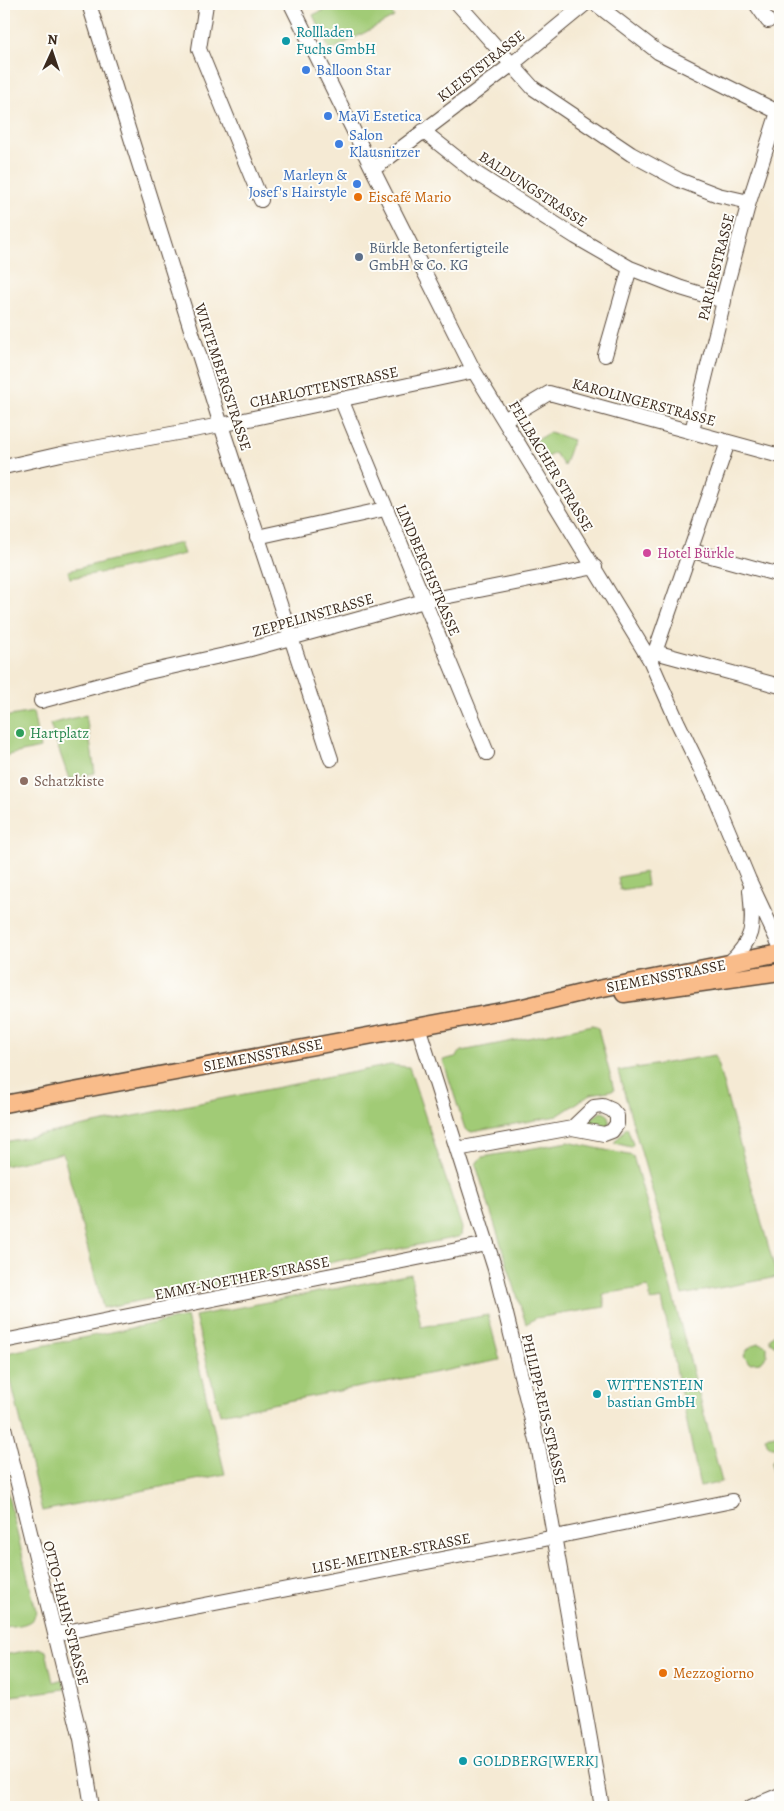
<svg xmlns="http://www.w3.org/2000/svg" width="784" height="1811" viewBox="0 0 784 1811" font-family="Alegreya,serif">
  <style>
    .green { fill: #a1cb76; stroke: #6e7a4a }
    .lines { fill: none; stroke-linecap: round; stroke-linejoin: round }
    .minor-casing { stroke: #574739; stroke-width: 16 }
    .major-casing { stroke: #574739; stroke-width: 19 }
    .minor { stroke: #fff; stroke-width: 14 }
    .major { stroke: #f9bc8a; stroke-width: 16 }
    .culture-dot { fill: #0f9aa8; stroke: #fdfcf7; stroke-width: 2 }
    .shop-dot { fill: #3f7fe0; stroke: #fdfcf7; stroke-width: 2 }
    .food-dot { fill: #e8710a; stroke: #fdfcf7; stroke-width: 2 }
    .service-dot { fill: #5c6f8a; stroke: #fdfcf7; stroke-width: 2 }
    .hotel-dot { fill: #d1479c; stroke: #fdfcf7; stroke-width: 2 }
    .leisure-dot { fill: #2e9e5b; stroke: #fdfcf7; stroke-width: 2 }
    .education-dot { fill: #8d6e63; stroke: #fdfcf7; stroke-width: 2 }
    .labels { text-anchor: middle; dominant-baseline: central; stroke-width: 4; stroke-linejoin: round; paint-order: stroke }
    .culture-label { font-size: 15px; fill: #0d838f; stroke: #fdfcf7; text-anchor: start }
    .street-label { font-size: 15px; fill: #3b2a1e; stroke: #fdfcf7 }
    .shop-label { font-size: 15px; fill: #366cbe; stroke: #fdfcf7; text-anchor: start }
    .food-label { font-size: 15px; fill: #c56008; stroke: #fdfcf7; text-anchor: start }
    .service-label { font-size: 15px; fill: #4e5e75; stroke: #fdfcf7; text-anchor: start }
    .hotel-label { font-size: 15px; fill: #b23c85; stroke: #fdfcf7; text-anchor: start }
    .leisure-label { font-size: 15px; fill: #27864d; stroke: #fdfcf7; text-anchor: start }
    .education-label { font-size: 15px; fill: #785e54; stroke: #fdfcf7; text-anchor: start }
  </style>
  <rect width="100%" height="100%" fill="#fdfcf7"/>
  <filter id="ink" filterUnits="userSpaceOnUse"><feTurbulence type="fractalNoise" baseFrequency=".02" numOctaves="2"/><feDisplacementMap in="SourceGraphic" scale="10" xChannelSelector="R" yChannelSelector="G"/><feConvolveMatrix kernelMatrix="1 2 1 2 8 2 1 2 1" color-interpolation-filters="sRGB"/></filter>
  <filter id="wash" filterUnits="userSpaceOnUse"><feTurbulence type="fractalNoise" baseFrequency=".0096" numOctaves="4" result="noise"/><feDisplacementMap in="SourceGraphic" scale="20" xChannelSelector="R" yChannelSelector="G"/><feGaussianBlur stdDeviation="1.12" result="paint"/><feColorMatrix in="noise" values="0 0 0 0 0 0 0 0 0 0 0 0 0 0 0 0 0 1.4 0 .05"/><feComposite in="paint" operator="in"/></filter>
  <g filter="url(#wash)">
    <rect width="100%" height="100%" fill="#f5ead4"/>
    <path class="green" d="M 336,4 L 387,4 L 394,17 L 330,51 L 313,15 Z
      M 550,432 L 573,440 L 564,466 L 555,453 L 545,458 L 535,441 Z
      M 180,543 L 184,554 L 117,570 L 70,578 L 68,571 Z
      M 33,712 L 40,748 L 4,756 L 4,717 Z
      M 86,715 L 95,773 L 69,779 L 50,724 Z
      M 645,872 L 647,886 L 620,890 L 618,877 Z
      M 593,1025 L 598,1028 L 614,1090 L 591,1094 L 557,1116 L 472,1132 L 468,1132 L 465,1129 L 443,1060 L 455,1057 L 462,1051 Z
      M 715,1055 L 777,1277 L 682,1295 L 618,1071 Z
      M 390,1065 L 409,1067 L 462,1228 L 461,1235 L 458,1237 L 103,1308 L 63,1153 L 4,1166 L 4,1142 Z
      M 601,1112 C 611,1114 612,1120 606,1128 L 590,1126 L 588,1121 Z
      M 627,1127 L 633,1144 L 631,1147 L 614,1143 Z
      M 568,1142 L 633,1156 L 673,1296 L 722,1482 L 700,1487 L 662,1299 L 651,1301 L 648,1287 L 603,1294 L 605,1307 L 536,1318 L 526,1324 L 476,1165 L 478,1161 L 483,1157 Z
      M 411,1274 L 421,1327 L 488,1315 L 500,1360 L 220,1414 L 195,1316 Z
      M 187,1317 L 225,1474 L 42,1511 L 6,1360 L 7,1355 L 11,1352 Z
      M 774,1334 L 780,1334 L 780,1349 L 770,1342 L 770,1338 Z
      M 759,1343 L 767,1346 L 767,1355 L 761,1362 L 749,1363 L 744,1356 C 747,1348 752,1345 759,1343 Z
      M 780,1434 L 780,1447 L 771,1447 L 768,1445 L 765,1437 Z
      M 777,1455 L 780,1455 L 780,1458 L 778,1458 L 779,1461 L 780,1461 L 780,1474 L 773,1476 C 771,1466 770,1462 777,1455 Z
      M 4,1479 L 36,1611 C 34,1626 18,1625 4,1627 Z
      M 40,1648 L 46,1651 L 53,1682 L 63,1679 L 65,1689 L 4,1697 L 4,1655 Z"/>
  </g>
  <g filter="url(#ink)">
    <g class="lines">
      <defs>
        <path id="minor" d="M 89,4 L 221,425 L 331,759
          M 206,4 L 199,49 L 261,200
          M 291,4 L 372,168 L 474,371 L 650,660 L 677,721 L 716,801 L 749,880 L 780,946
          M 458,4 L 533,88 L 631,154 L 679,180 L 718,195 L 749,202
          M 596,4 L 658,52 L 780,113
          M 756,4 L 768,21
          M 423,131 L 477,174 L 576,237 L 630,268 L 681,288 L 724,301
          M 372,168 L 379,165 L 511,65 L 585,4
          M 605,355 L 630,268
          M 341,399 L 487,753
          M 504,420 L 549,393 L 780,456
          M 692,431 L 724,301 L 725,291 L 749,202 L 778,112
          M 4,467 L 61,454 L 221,425 L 474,371
          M 257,537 L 385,509
          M 689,550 L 780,575
          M 655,652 L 780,686
          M 650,660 L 655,652 L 728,442
          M 41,701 L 144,673 L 247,650 L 424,601 L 595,567
          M 729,963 C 756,938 753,925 750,890
          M 418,1026 L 495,1269 L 538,1445 L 602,1807
          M 457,1149 L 572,1128 L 604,1134 L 612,1131 L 617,1124 L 617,1116 L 612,1110 L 603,1106 L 594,1107 L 572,1128
          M 4,1341 L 487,1244
          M 4,1427 L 81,1739 L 92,1807
          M 55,1634 L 555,1537 L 732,1501
          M 751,1807 L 780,1795"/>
        <path id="major" d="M 624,994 L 780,972
          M 4,1104 L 523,1007 L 593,990 L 780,953"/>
      </defs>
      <use href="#minor" class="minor-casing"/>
      <use href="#major" class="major-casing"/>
      <use href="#minor" class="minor"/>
      <use href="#major" class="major"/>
    </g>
  </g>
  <g class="culture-dot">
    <circle cx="286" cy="41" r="5"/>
    <circle cx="597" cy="1394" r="5"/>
    <circle cx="463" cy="1761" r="5"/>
  </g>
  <g class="shop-dot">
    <circle cx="306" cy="70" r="5"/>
    <circle cx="328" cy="116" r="5"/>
    <circle cx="339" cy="144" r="5"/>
    <circle cx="357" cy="184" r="5"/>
  </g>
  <g class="food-dot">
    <circle cx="358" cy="197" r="5"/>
    <circle cx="663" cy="1673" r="5"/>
  </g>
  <circle class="service-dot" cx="359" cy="257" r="5"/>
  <circle class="hotel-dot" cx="647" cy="553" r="5"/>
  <circle class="leisure-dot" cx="20" cy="733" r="5"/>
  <circle class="education-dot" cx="24" cy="781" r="5"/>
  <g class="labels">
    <g class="culture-label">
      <text x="296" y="32">Rollladen<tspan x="296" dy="17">Fuchs GmbH</tspan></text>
      <text x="607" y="1385">WITTENSTEIN<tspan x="607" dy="17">bastian GmbH</tspan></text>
      <text x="473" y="1761">GOLDBERG[WERK]</text>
    </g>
    <g class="street-label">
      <text transform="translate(481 66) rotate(-38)">KLEISTSTRASSE</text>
      <text transform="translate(533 189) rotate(33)">BALDUNGSTRASSE</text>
      <text transform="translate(716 267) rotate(-76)">PARLERSTRASSE</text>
      <text transform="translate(223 377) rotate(72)">WIRTEMBERGSTRASSE</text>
      <text transform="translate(324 387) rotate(-12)">CHARLOTTENSTRASSE</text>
      <text transform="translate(644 402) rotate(15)">KAROLINGERSTRASSE</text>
      <text transform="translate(551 466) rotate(59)">FELLBACHER STRASSE</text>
      <text transform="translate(428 570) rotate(67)">LINDBERGHSTRASSE</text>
      <text transform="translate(313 615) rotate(-16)">ZEPPELINSTRASSE</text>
      <text transform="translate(666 976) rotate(-11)">SIEMENSSTRASSE</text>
      <text transform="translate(263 1055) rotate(-11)">SIEMENSSTRASSE</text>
      <text transform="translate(242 1278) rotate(-11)">EMMY-NOETHER-STRASSE</text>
      <text transform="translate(544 1409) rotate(77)">PHILIPP-REIS-STRASSE</text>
      <text transform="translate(391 1553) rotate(-11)">LISE-MEITNER-STRASSE</text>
      <text transform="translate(66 1613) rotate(76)">OTTO-HAHN-STRASSE</text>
    </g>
    <g class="shop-label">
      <text x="316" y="70">Balloon Star</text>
      <text x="338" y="116">MaVi Estetica</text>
      <text x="349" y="135">Salon<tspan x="349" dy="17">Klausnitzer</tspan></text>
      <text x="347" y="175" text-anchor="end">Marleyn &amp;<tspan x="347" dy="17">Josef's Hairstyle</tspan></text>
    </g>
    <g class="food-label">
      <text x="368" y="197">Eiscafé Mario</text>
      <text x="673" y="1673">Mezzogiorno</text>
    </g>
    <g class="service-label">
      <text x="369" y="248">Bürkle Betonfertigteile<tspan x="369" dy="17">GmbH &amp; Co. KG</tspan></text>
    </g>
    <g class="hotel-label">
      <text x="657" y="553">Hotel Bürkle</text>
    </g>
    <g class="leisure-label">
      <text x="30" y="733">Hartplatz</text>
    </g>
    <g class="education-label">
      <text x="34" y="781">Schatzkiste</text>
    </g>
  </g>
  <rect width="784" height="1811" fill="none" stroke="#fdfcf7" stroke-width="20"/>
  <g transform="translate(52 52) rotate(3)" stroke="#fdfcf7" stroke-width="4" paint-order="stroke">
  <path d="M0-4L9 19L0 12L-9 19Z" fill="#3b2a1e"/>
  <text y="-8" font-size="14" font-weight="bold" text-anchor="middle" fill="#3b2a1e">N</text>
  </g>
</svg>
